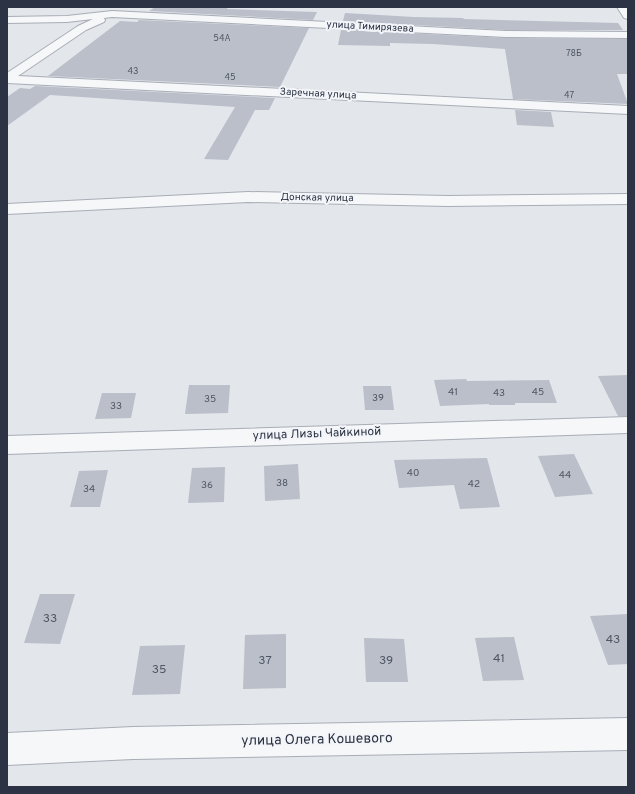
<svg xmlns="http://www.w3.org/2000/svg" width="635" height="794" viewBox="0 0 635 794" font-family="Overpass,sans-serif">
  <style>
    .building { fill: #babfc9 }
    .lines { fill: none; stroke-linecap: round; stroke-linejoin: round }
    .minor-casing { stroke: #a8adb6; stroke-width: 2 }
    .minor { fill: #f6f7f9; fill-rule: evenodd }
    .labels { text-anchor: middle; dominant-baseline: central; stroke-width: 4; stroke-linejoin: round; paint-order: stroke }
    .far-number-label { font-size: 9px; fill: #4f5665 }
    .far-street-label { font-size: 10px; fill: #2b3344; stroke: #f3f5f9 }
    .number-label { font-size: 10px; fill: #4f5665 }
    .street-label { font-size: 12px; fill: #2b3344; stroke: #f3f5f9 }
    .near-number-label { font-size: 12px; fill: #4f5665 }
    .near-street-label { font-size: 14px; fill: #2b3344; stroke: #f3f5f9 }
  </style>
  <rect width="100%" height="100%" fill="#e3e6eb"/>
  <path class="building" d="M 155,7 L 228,7 L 227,9 L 317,12 L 313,20 L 149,11 Z
    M 345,13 L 414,17 L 463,18 L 464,19 L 618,23 L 623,30 L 506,30 L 343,21 Z
    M 139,20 L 309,28 L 280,87 L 48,76 L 120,21 L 137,22 Z
    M 341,30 L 506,38 L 628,39 L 628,74 L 617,74 L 628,104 L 513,99 L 505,49 L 433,44 L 390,43 L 390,46 L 338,45 Z
    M 35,86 L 275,98 L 269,110 L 255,110 L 228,160 L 204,159 L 235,107 L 50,95 L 7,126 L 7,97 L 20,88 L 30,89 Z
    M 515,110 L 551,112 L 554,127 L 517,125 Z
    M 628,375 L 628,416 L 618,416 L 598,376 Z
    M 466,379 L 467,381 L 549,380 L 557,403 L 515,403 L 515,405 L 489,405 L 489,404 L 440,406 L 434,380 Z
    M 189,385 L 230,385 L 228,413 L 185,414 Z
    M 363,386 L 391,386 L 394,410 L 365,410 Z
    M 102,393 L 136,393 L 131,418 L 95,419 Z
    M 574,454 L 593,494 L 555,497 L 538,456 Z
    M 487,458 L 500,507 L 460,509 L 454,485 L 399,488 L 394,460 Z
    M 298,464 L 300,499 L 265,501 L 264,466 Z
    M 225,467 L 224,502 L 188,503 L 192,468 Z
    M 108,470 L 100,507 L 70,507 L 79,471 Z
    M 40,594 L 75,594 L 60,644 L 24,643 Z
    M 628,614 L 628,664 L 608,665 L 590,616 Z
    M 286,634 L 286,688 L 243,689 L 245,635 Z
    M 514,637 L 524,680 L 483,681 L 475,638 Z
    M 364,638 L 404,639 L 408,682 L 366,682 Z
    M 185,645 L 180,694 L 132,695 L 140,646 Z"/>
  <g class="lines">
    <defs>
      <path id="minor" d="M 617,7 L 627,7 L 628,19 L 624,18 Z
        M 112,11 L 506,31 L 628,32 L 628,38 L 506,37 L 112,17 L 104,18 L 105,20 L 104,22 L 86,30 L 18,76 L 628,106 L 628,114 L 7,83 L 7,73 L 78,26 L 93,19 L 67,22 L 7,23 L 7,17 L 67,16 Z
        M 248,192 L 448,196 L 628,194 L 628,204 L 448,206 L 248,202 L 7,214 L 7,204 Z
        M 628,417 L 628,433 L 7,454 L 7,436 Z
        M 628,718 L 628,750 L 133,759 L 7,765 L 7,733 L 133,727 Z"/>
    </defs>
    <use href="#minor" class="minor-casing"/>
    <use href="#minor" class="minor"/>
  </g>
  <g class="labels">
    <g class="far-number-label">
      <text x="222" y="38">54А</text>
      <text x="574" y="53">78Б</text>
      <text x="133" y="71">43</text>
      <text x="230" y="77">45</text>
      <text x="569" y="95">47</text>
    </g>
    <g class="far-street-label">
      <text transform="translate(370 27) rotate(3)">улица Тимирязева</text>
      <text transform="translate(318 94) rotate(3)">Заречная улица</text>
      <text transform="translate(317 198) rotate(1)">Донская улица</text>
    </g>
    <g class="number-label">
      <text x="453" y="392">41</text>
      <text x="538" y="392">45</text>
      <text x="499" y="393">43</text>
      <text x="378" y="398">39</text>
      <text x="210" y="399">35</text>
      <text x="116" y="406">33</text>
      <text x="413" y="473">40</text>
      <text x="565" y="475">44</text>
      <text x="282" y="483">38</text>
      <text x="474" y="484">42</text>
      <text x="207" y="485">36</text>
      <text x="89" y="489">34</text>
    </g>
    <g class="street-label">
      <text transform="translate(317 434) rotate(-2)">улица Лизы Чайкиной</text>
    </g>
    <g class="near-number-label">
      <text x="50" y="619">33</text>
      <text x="613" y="640">43</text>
      <text x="499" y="659">41</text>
      <text x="265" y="661">37</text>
      <text x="386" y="661">39</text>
      <text x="159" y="670">35</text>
    </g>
    <g class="near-street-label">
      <text transform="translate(317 740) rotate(-1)">улица Олега Кошевого</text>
    </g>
  </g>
  <rect width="635" height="794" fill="none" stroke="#2b3344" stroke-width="16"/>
</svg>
